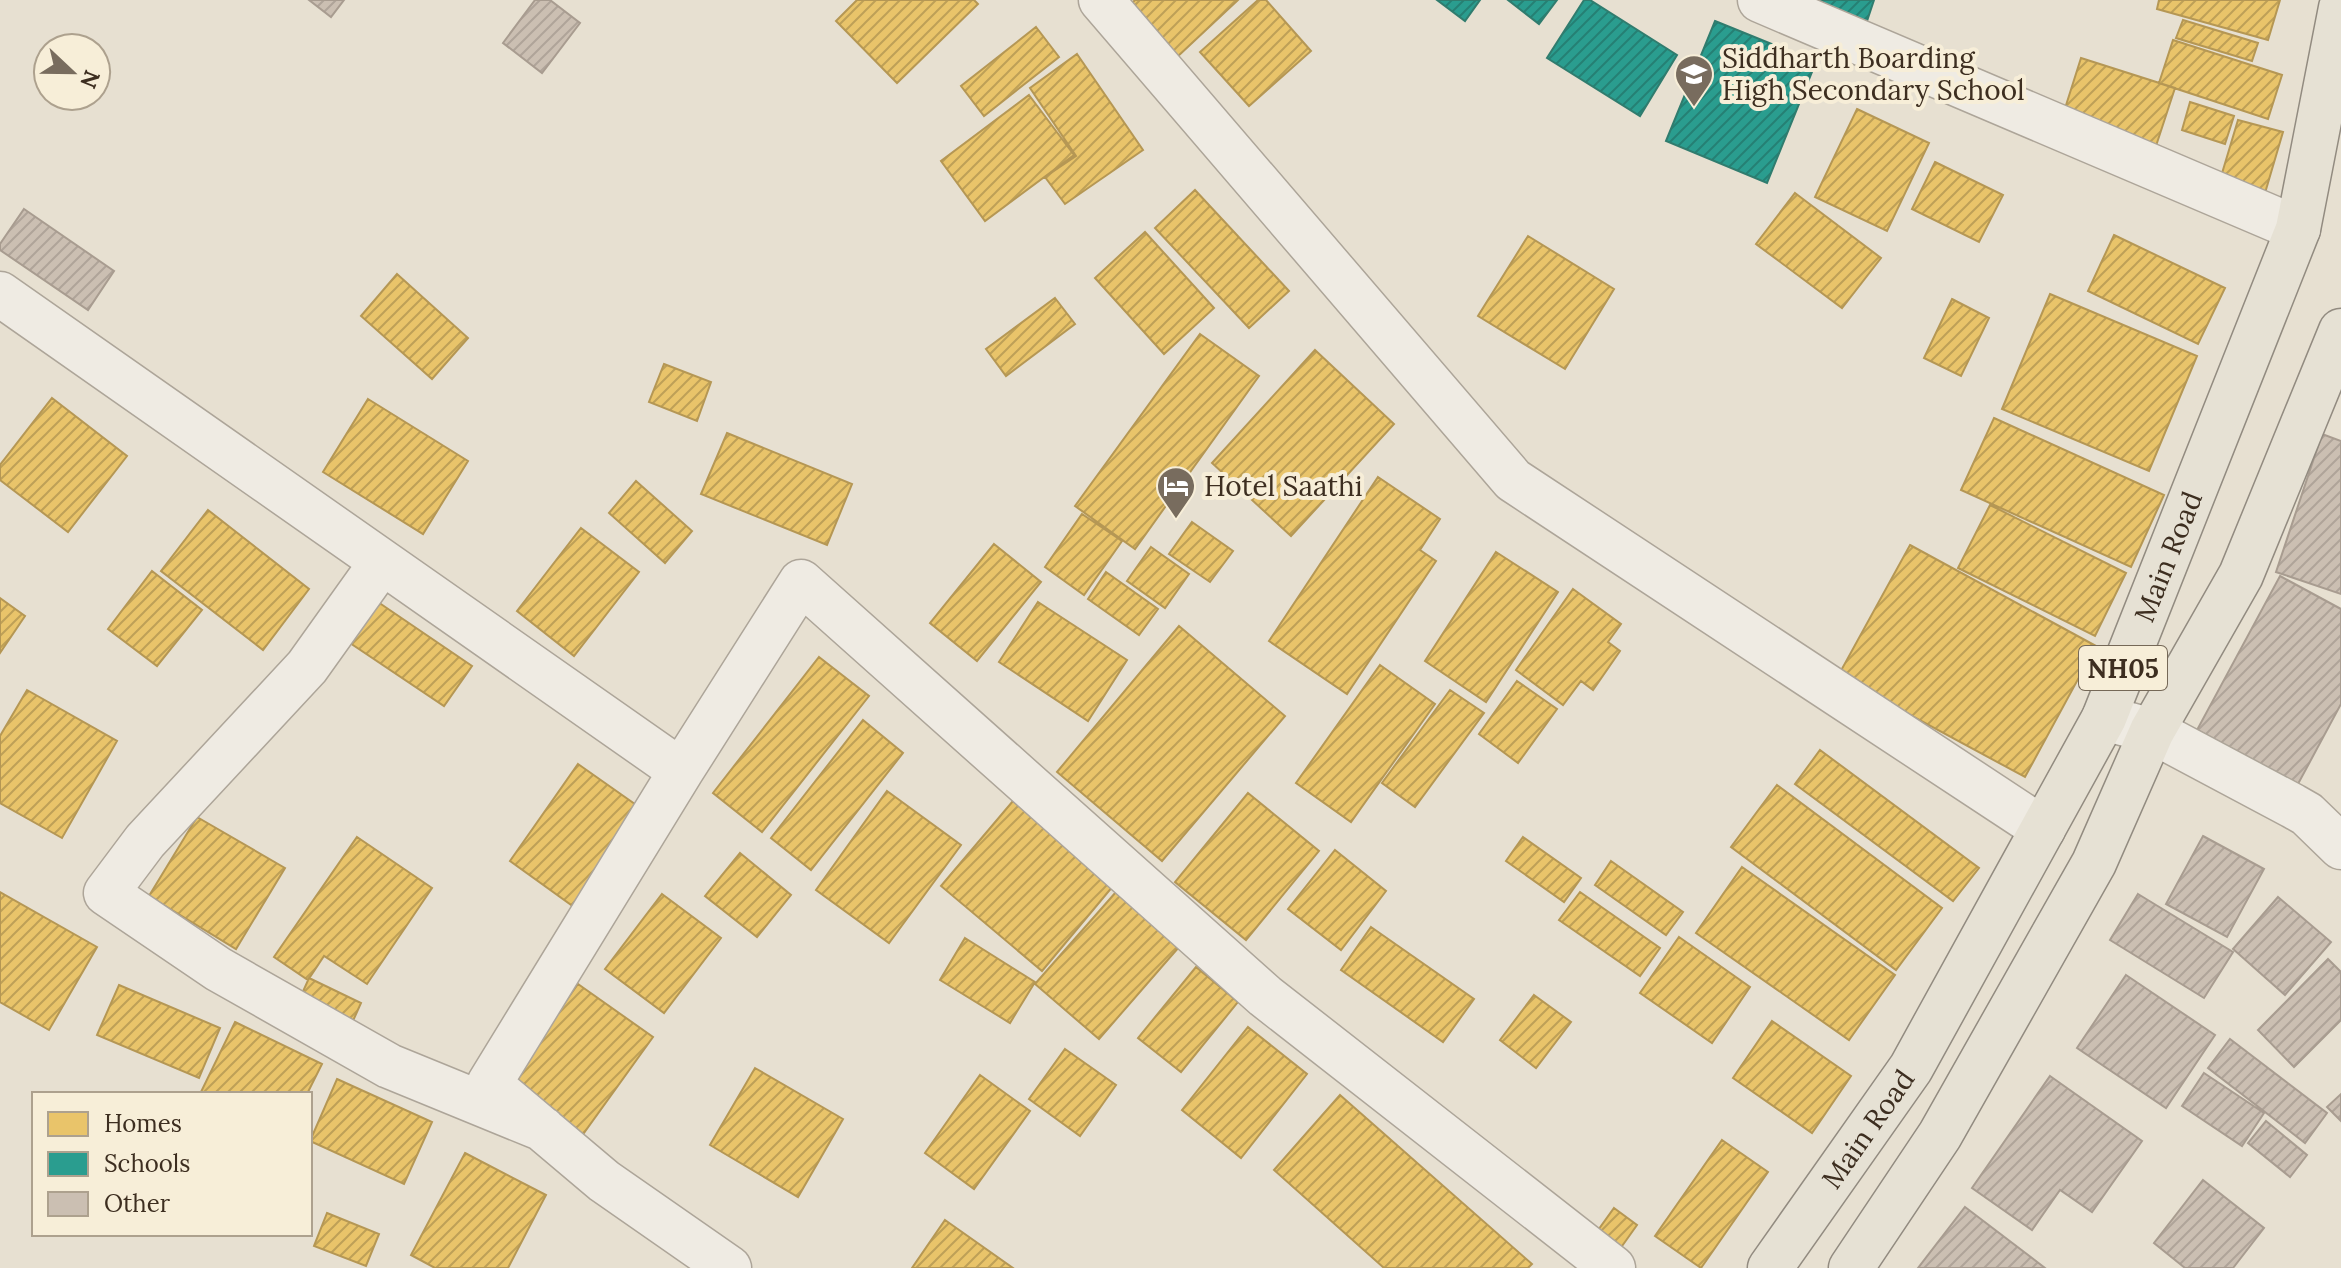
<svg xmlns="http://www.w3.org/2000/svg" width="2341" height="1268" viewBox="0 0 2341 1268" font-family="Lora,serif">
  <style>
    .homes { fill: url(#homes-hatch); stroke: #b59754; stroke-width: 2 }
    .schools { fill: url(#schools-hatch); stroke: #307c6e; stroke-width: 2 }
    .building { fill: url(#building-hatch); stroke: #a89c90; stroke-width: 2 }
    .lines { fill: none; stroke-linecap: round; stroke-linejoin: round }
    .minor-casing { stroke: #ada599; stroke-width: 47 }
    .major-casing { stroke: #928b80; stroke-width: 47 }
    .minor { stroke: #efebe3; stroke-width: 44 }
    .major { stroke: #e6e1d4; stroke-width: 44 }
    .labels { text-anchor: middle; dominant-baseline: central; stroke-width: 8; stroke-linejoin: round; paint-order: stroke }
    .shield { fill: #f7eed8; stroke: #756857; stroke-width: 2 }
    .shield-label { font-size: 26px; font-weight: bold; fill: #3d2e20 }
    .poi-label { font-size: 28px; fill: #3d2e20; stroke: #f7eed8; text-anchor: start }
    .street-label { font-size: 28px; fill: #3d2e20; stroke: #f7eed8 }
  </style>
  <defs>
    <pattern id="homes-hatch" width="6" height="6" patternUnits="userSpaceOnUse" patternTransform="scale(2)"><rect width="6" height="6" fill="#e9c46a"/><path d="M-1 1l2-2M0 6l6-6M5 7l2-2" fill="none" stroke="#bea057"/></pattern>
    <pattern id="schools-hatch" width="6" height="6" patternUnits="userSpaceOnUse" patternTransform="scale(2)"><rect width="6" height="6" fill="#2a9d8f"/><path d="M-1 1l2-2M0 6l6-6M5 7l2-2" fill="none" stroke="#258074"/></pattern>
    <pattern id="building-hatch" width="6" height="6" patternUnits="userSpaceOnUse" patternTransform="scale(2)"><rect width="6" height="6" fill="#cbbfb2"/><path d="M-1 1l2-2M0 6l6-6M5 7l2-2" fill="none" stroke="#afa499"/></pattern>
  </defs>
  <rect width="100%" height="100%" fill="#e7e0d1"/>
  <path class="homes" d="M 857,0 L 974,0 L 978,4 L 897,83 L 836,21 Z
    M 1135,0 L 1238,0 L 1177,57 L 1129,6 Z
    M 1258,0 L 1266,0 L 1311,51 L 1249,106 L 1200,52 Z
    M 2159,0 L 2280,0 L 2268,40 L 2157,9 Z
    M 2183,20 L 2258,43 L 2252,61 L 2176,38 Z
    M 1036,27 L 1059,57 L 984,116 L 961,86 Z
    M 2173,40 L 2282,75 L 2268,119 L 2159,83 Z
    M 1077,54 L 1143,150 L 1065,204 L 1045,177 L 1076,156 L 1030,88 Z
    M 2081,58 L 2175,88 L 2154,152 L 2061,121 Z
    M 1029,95 L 1074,155 L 985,221 L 941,161 Z
    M 2190,102 L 2234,116 L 2225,144 L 2182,130 Z
    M 1857,109 L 1929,143 L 1887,231 L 1815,197 Z
    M 2238,120 L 2283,132 L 2265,193 L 2220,180 Z
    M 1935,162 L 2003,195 L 1979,242 L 1912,209 Z
    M 1195,190 L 1289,291 L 1249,328 L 1155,228 Z
    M 1795,193 L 1881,258 L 1842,308 L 1756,244 Z
    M 1145,232 L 1214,308 L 1164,354 L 1095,278 Z
    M 2114,235 L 2225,288 L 2198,344 L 2088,291 Z
    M 1528,236 L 1614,289 L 1565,369 L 1478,316 Z
    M 397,274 L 468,338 L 432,379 L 361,316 Z
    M 2050,294 L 2197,356 L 2149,471 L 2002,409 Z
    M 1055,298 L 1075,324 L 1006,376 L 986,349 Z
    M 1952,299 L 1989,318 L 1961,376 L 1924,358 Z
    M 1200,334 L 1259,376 L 1135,549 L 1075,506 Z
    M 1315,350 L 1394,424 L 1291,536 L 1212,463 Z
    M 664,364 L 711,382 L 697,421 L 649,402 Z
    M 52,398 L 127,456 L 68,532 L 0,480 L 0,465 Z
    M 368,399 L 468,461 L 423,534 L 323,472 Z
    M 1994,418 L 2164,495 L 2131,567 L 1961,490 Z
    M 727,433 L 852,484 L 827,545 L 701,494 Z
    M 1378,477 L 1440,519 L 1420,550 L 1436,561 L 1347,694 L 1269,641 Z
    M 636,481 L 692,531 L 665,563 L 609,513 Z
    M 1990,505 L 2126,573 L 2095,636 L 1958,568 Z
    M 208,510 L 309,589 L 263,650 L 161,571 Z
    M 1082,514 L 1122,541 L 1084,595 L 1045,567 Z
    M 1192,522 L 1233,551 L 1210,582 L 1169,554 Z
    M 581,528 L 639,572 L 574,656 L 517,611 Z
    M 994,544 L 1041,582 L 977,661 L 930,623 Z
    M 1910,545 L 2096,646 L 2025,777 L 1838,676 Z
    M 1151,547 L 1189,574 L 1165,608 L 1127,581 Z
    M 1496,552 L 1558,592 L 1486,702 L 1425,661 Z
    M 152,571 L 202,610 L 157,666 L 108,629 Z
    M 1106,572 L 1158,609 L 1139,635 L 1088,599 Z
    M 1573,589 L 1621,624 L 1608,642 L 1620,651 L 1593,690 L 1581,681 L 1563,705 L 1516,670 Z
    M 0,598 L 25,616 L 0,653 Z
    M 375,600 L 472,666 L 444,706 L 347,641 Z
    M 1038,602 L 1127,660 L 1088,721 L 999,662 Z
    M 1179,626 L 1285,716 L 1162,861 L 1057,772 Z
    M 819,657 L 869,696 L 762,832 L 713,793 Z
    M 1380,665 L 1435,704 L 1351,822 L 1296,783 Z
    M 1517,681 L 1557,709 L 1518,763 L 1479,734 Z
    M 27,690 L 117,741 L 62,838 L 0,803 L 0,736 Z
    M 1450,690 L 1484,713 L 1415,807 L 1382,783 Z
    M 863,720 L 903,753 L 811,870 L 771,838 Z
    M 1820,750 L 1979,868 L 1953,901 L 1795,784 Z
    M 578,764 L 649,814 L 581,912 L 510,861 Z
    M 1777,785 L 1942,908 L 1896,970 L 1731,847 Z
    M 887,791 L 961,845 L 889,943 L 816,890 Z
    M 1248,793 L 1319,851 L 1246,940 L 1175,882 Z
    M 1013,801 L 1113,886 L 1042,971 L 941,886 Z
    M 197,817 L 285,868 L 236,949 L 149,896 Z
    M 357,837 L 432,888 L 367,984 L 324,956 L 308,980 L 274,957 Z
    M 1523,837 L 1581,878 L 1564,902 L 1506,861 Z
    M 1335,850 L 1386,891 L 1341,950 L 1288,909 Z
    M 740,853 L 791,895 L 757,937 L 705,896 Z
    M 1611,861 L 1683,912 L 1666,935 L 1595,885 Z
    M 1742,867 L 1895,975 L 1849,1040 L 1696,933 Z
    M 0,892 L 97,947 L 49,1030 L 0,1002 Z
    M 1116,892 L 1179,947 L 1099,1039 L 1035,984 Z
    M 1580,892 L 1660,948 L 1640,976 L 1559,920 Z
    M 662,894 L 721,938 L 664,1013 L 605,969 Z
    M 1371,927 L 1474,999 L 1443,1042 L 1341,970 Z
    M 1679,937 L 1750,987 L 1712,1043 L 1640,993 Z
    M 965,938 L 1035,982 L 1010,1023 L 940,980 Z
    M 1196,967 L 1238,1002 L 1181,1072 L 1138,1038 Z
    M 309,978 L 361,1003 L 348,1032 L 296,1007 Z
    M 578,984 L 653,1037 L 581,1137 L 507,1084 Z
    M 119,985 L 220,1028 L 199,1078 L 97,1035 Z
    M 1534,995 L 1571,1022 L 1536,1068 L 1500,1040 Z
    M 1772,1021 L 1851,1076 L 1812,1133 L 1733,1078 Z
    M 235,1022 L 322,1064 L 307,1094 L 200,1094 Z
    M 1248,1027 L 1307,1074 L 1241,1158 L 1182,1110 Z
    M 1065,1049 L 1116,1085 L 1080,1136 L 1029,1099 Z
    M 755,1068 L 843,1119 L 798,1197 L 710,1145 Z
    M 980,1075 L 1030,1111 L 974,1189 L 925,1153 Z
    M 337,1079 L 432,1122 L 404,1184 L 310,1141 Z
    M 1340,1095 L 1532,1264 L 1528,1268 L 1384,1268 L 1274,1170 Z
    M 1722,1140 L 1768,1172 L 1701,1268 L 1655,1236 Z
    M 465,1153 L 546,1195 L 508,1268 L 435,1268 L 411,1255 Z
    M 1614,1208 L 1637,1225 L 1615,1256 L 1591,1240 Z
    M 327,1213 L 379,1234 L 366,1266 L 314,1246 Z
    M 945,1220 L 1013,1268 L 912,1268 Z"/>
  <path class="schools" d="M 1437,0 L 1480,0 L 1465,21 Z
    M 1508,0 L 1557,0 L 1539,24 Z
    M 1584,0 L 1590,0 L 1677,55 L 1640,116 L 1547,58 Z
    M 1794,0 L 1874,0 L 1866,24 Z
    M 1715,21 L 1816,62 L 1767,183 L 1666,141 Z"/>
  <path class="building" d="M 309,0 L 344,0 L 331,17 Z
    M 535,0 L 550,0 L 580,23 L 542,73 L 503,43 Z
    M 24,209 L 114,271 L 88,310 L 0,250 L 0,244 Z
    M 2322,434 L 2341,441 L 2341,594 L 2276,572 Z
    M 2280,576 L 2341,609 L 2341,704 L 2298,784 L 2197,730 Z
    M 2203,836 L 2264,869 L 2227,937 L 2166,904 Z
    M 2138,894 L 2233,952 L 2204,998 L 2110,940 Z
    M 2278,897 L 2331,942 L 2285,995 L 2233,949 Z
    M 2328,959 L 2341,972 L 2341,1020 L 2294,1067 L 2258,1030 Z
    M 2126,975 L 2215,1035 L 2166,1108 L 2077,1048 Z
    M 2230,1039 L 2327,1113 L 2305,1143 L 2208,1068 Z
    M 2204,1073 L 2264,1113 L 2242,1146 L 2182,1106 Z
    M 2050,1076 L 2142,1141 L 2092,1212 L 2060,1190 L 2032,1230 L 1972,1188 Z
    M 2341,1094 L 2341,1121 L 2327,1107 Z
    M 2266,1121 L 2307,1155 L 2290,1177 L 2248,1143 Z
    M 2203,1180 L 2264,1228 L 2233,1268 L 2185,1268 L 2154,1243 Z
    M 1965,1207 L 2045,1268 L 1918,1268 Z"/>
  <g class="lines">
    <defs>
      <path id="minor" d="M 1101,0 L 1513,480 L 2043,829
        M 1760,0 L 2298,229
        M 0,294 L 681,771 L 801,582 L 1265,996 L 1613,1268
        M 382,562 L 307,667 L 145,841 L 106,893 L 218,969 L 389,1066 L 543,1129
        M 2104,718 L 2152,731 L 2293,806 L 2307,814 L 2341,847
        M 681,771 L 489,1084 L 604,1181 L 729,1268"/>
      <g id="major">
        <path id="s1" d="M 1770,1268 L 1911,1068 L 2104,718 L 2298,229 L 2341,8"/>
        <path d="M 1851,1268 L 1940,1135 L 2094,863 L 2152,731 L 2241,575 L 2341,331"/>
      </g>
    </defs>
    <use href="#minor" class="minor-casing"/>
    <use href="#major" class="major-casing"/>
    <use href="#minor" class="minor"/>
    <use href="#major" class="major"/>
  </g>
  <defs>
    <symbol id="school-pin" viewBox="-11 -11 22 30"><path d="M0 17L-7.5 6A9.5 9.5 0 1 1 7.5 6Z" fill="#786c5e" stroke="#f7eed8"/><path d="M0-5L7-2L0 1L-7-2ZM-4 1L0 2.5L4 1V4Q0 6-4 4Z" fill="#fff"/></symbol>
    <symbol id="hotel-pin" viewBox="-11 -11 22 30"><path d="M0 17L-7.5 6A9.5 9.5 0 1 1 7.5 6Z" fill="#786c5e" stroke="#f7eed8"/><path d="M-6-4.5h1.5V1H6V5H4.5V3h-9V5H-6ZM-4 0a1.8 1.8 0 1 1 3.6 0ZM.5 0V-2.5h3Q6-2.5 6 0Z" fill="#fff"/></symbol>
  </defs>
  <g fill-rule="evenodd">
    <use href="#school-pin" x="1672" y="52" width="44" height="60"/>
    <use href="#hotel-pin" x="1154" y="464" width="44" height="60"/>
  </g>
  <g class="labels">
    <rect class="shield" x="2079" y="646" width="88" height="44" rx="6"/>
    <g class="shield-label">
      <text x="2123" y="668">NH05</text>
    </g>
    <g class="poi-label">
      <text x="1722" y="58">Siddharth Boarding<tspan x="1722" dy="32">High Secondary School</tspan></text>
      <text x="1204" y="486">Hotel Saathi</text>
    </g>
    <g class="street-label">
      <text stroke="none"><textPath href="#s1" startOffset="818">Main Road</textPath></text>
      <text stroke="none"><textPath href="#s1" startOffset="170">Main Road</textPath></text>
    </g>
  </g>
  <rect x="32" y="1092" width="280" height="144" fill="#f7eed8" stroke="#ada18e" stroke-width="2"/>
  <rect x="48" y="1112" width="40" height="24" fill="#e9c46a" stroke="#ada18e" stroke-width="2"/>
  <text x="104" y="1132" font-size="24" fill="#3d2e20">Homes</text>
  <rect x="48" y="1152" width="40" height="24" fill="#2a9d8f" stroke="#ada18e" stroke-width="2"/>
  <text x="104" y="1172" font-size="24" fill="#3d2e20">Schools</text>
  <rect x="48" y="1192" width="40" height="24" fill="#cbbfb2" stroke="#ada18e" stroke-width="2"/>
  <text x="104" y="1212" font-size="24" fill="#3d2e20">Other</text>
  <g transform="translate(72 72) rotate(112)"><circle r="38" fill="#f7eed8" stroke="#ada18e" stroke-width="2"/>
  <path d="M0-6L14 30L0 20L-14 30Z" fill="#786c5e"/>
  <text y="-12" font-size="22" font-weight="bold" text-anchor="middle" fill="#3d2e20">N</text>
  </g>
</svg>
